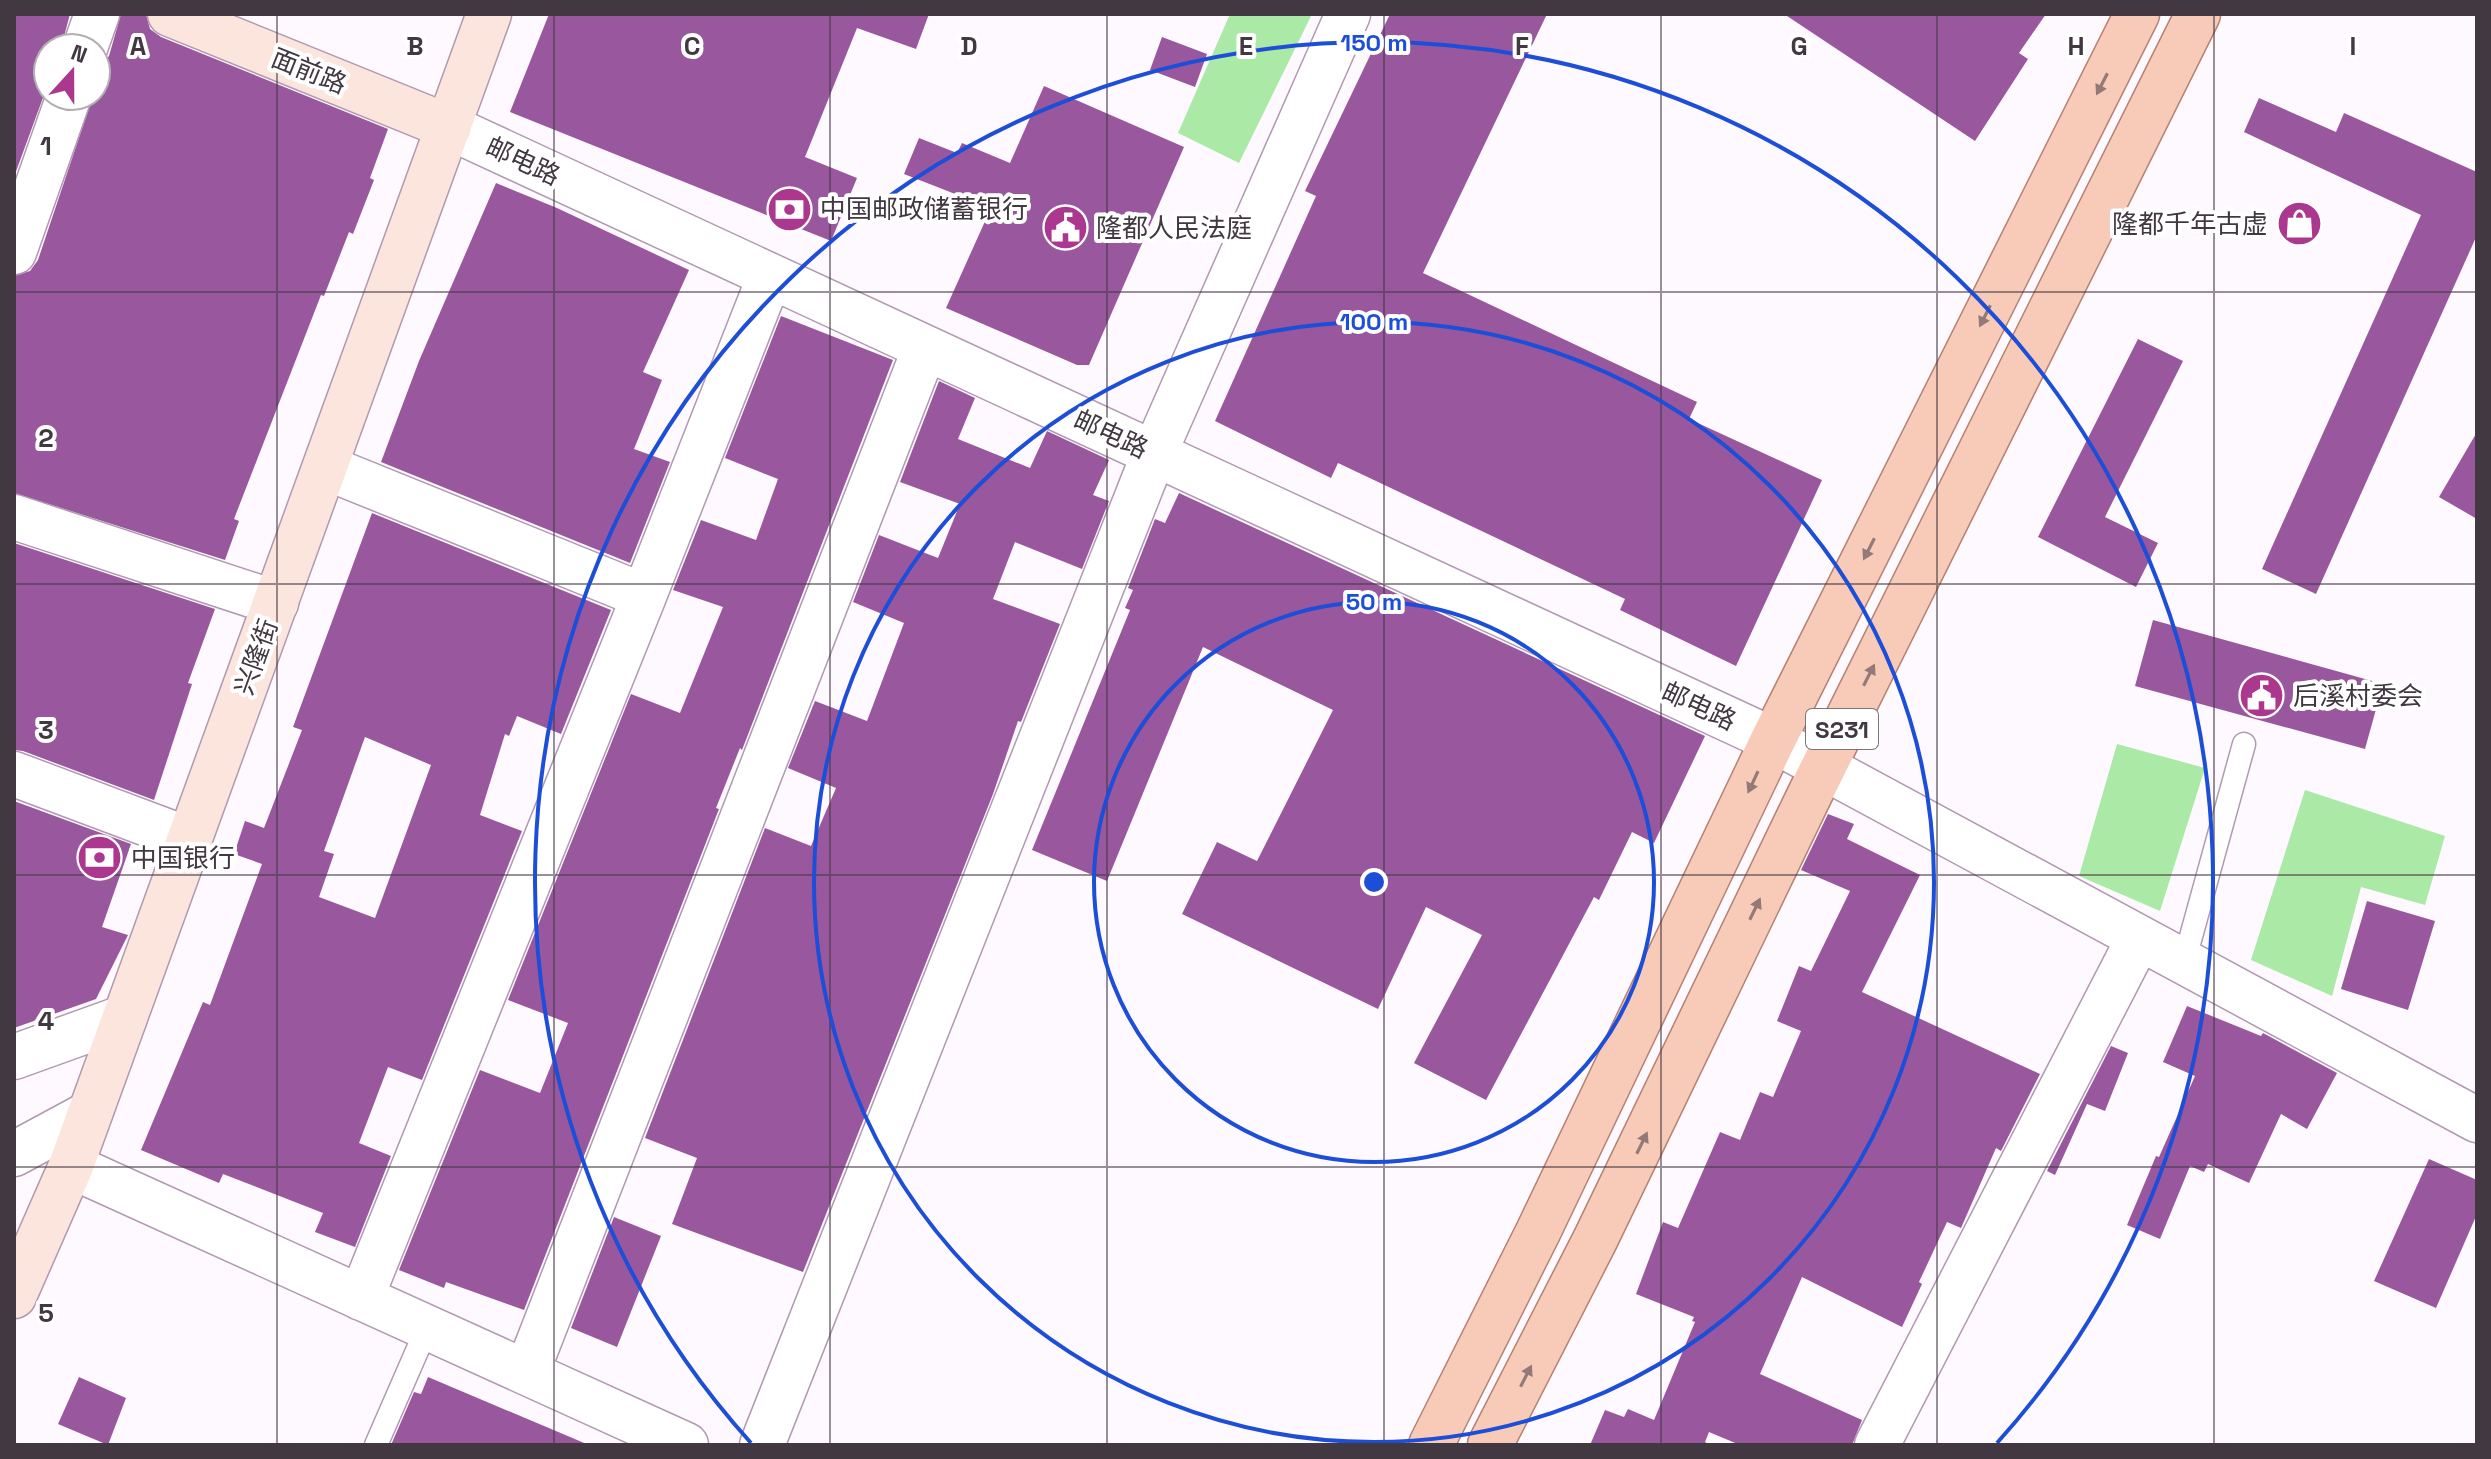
<svg xmlns="http://www.w3.org/2000/svg" width="2491" height="1459" viewBox="0 0 2491 1459" font-family="'Space Grotesk','Noto Sans SC',sans-serif">
  <style>
    .green { fill: #aae9a6 }
    .building { fill: #99589e; fill-rule: evenodd }
    .lines { fill: none; stroke-linecap: round; stroke-linejoin: round }
    .lane-casing { stroke: #b099b1; stroke-width: 25 }
    .street-casing { stroke: #b099b1; stroke-width: 47 }
    .secondary-casing { stroke: #b099b1; stroke-width: 47 }
    .primary-casing { stroke: #b58171; stroke-width: 47 }
    .lane { stroke: #fff; stroke-width: 22 }
    .street { stroke: #fff; stroke-width: 44 }
    .secondary { stroke: #fce5dc; stroke-width: 44 }
    .primary { stroke: #f8cbb9; stroke-width: 44 }
    .oneway { fill: #937a78 }
    .grid { fill: none; stroke: #413842; stroke-width: 2; stroke-opacity: 0.55 }
    .ring { fill: none; stroke: #1d4ed8; stroke-width: 4 }
    .labels { text-anchor: middle; dominant-baseline: central; stroke-width: 8; stroke-linejoin: round; paint-order: stroke }
    .shield { fill: #fff; stroke: #7a747b; stroke-width: 2 }
    .shield-label { font-size: 24px; font-weight: bold; fill: #413842 }
    .street-label { font-size: 26px; fill: #413842; stroke: #fff }
    .poi-label { font-size: 26px; fill: #413842; stroke: #fff; text-anchor: start }
    .grid-label { font-size: 26px; text-anchor: middle; font-weight: bold; fill: #413842; stroke: #fff; stroke-width: 8; stroke-linejoin: round; paint-order: stroke }
    .centre { fill: #1d4ed8; stroke: #fff; stroke-width: 4 }
    .ring-label { font-size: 24px; text-anchor: middle; font-weight: bold; fill: #1d4ed8; stroke: #fff; stroke-width: 8; stroke-linejoin: round; paint-order: stroke }
  </style>
  <rect width="100%" height="100%" fill="#fef9ff"/>
  <path class="green" d="M 1230,14 L 1312,14 L 1239,163 L 1178,133 Z
    M 2117,744 L 2205,768 L 2160,911 L 2079,876 Z
    M 2305,790 L 2445,836 L 2425,905 L 2361,887 L 2332,996 L 2251,960 Z"/>
  <path class="building" d="M 14,14 L 70,14 L 61,48 L 48,48 L 48,84 L 14,177 Z
    M 121,14 L 146,14 L 150,29 L 161,37 L 388,129 L 370,178 L 374,180 L 353,234 L 349,232 L 324,296 L 321,295 L 234,519 L 239,521 L 225,560 L 14,493 L 14,276 L 30,271 L 38,260 L 93,96 L 96,96 L 96,70 L 102,66 L 109,56 Z
    M 549,14 L 929,14 L 916,49 L 857,28 L 805,157 L 857,178 L 831,241 L 510,112 Z
    M 1390,14 L 1547,14 L 1423,273 L 1697,402 L 1689,419 L 1822,480 L 1736,666 L 1620,610 L 1625,599 L 1338,463 L 1331,478 L 1215,421 L 1316,196 L 1305,191 Z
    M 1784,14 L 2046,14 L 2019,53 L 2028,59 L 1975,141 Z
    M 1162,37 L 1207,54 L 1195,87 L 1150,70 Z
    M 1044,86 L 1184,147 L 1089,365 L 1077,365 L 946,308 L 991,208 L 904,174 L 919,138 L 957,153 L 962,143 L 1010,163 Z
    M 2259,98 L 2336,132 L 2344,113 L 2477,172 L 2477,235 L 2316,594 L 2262,569 L 2421,215 L 2244,132 Z
    M 496,183 L 557,208 L 689,270 L 643,372 L 662,380 L 634,449 L 670,462 L 630,563 L 381,462 L 419,361 Z
    M 781,316 L 893,360 L 742,750 L 740,748 L 716,808 L 719,809 L 524,1310 L 446,1282 L 444,1288 L 399,1270 L 480,1070 L 540,1093 L 568,1023 L 508,1000 L 631,694 L 680,713 L 723,607 L 673,590 L 701,520 L 756,540 L 778,479 L 725,458 Z
    M 2138,339 L 2183,361 L 2105,517 L 2158,543 L 2136,587 L 2038,537 Z
    M 939,381 L 975,398 L 958,439 L 1030,468 L 1047,431 L 1109,460 L 1093,495 L 1109,501 L 1082,569 L 1015,542 L 993,599 L 1060,624 L 1021,722 L 1018,721 L 993,794 L 803,1272 L 672,1224 L 697,1158 L 645,1138 L 765,828 L 811,846 L 836,788 L 788,768 L 815,701 L 867,721 L 904,623 L 853,602 L 879,535 L 938,558 L 960,504 L 900,482 Z
    M 2477,432 L 2477,519 L 2439,497 Z
    M 1179,493 L 1705,736 L 1654,843 L 1632,832 L 1599,900 L 1594,897 L 1486,1100 L 1414,1063 L 1482,935 L 1426,907 L 1378,1009 L 1182,914 L 1217,842 L 1257,861 L 1333,710 L 1203,647 L 1107,881 L 1032,850 L 1130,610 L 1125,608 L 1133,590 L 1128,588 L 1155,519 L 1165,523 Z
    M 372,513 L 611,610 L 561,734 L 517,716 L 509,736 L 505,734 L 480,815 L 522,831 L 422,1080 L 388,1067 L 359,1143 L 391,1156 L 355,1247 L 315,1232 L 323,1213 L 223,1174 L 219,1183 L 141,1150 L 203,1002 L 210,1005 L 262,864 L 234,854 L 245,821 L 264,828 L 302,730 L 293,727 ZM 365,737 L 431,765 L 375,918 L 319,897 L 334,854 L 324,851 Z
    M 14,543 L 215,609 L 188,683 L 192,684 L 154,800 L 23,751 L 14,750 Z
    M 2153,620 L 2383,684 L 2365,749 L 2135,686 Z
    M 14,801 L 131,844 L 102,927 L 128,935 L 96,999 L 14,1028 Z
    M 1828,814 L 1854,824 L 1847,839 L 1920,875 L 1862,992 L 2040,1074 L 2001,1151 L 1996,1148 L 1961,1228 L 1947,1222 L 1919,1282 L 1922,1284 L 1902,1327 L 1802,1277 L 1760,1374 L 1862,1420 L 1852,1445 L 1740,1445 L 1709,1432 L 1705,1442 L 1711,1445 L 1590,1445 L 1605,1410 L 1624,1417 L 1628,1409 L 1654,1420 L 1695,1322 L 1692,1321 L 1694,1317 L 1636,1294 L 1663,1222 L 1678,1228 L 1720,1132 L 1740,1140 L 1760,1092 L 1773,1097 L 1801,1031 L 1777,1021 L 1799,966 L 1811,971 L 1850,891 L 1801,870 Z
    M 2367,901 L 2435,921 L 2408,1010 L 2341,989 Z
    M 2187,1006 L 2261,1036 L 2263,1033 L 2337,1073 L 2307,1129 L 2281,1114 L 2249,1183 L 2208,1164 L 2204,1172 L 2190,1166 L 2160,1239 L 2127,1225 L 2156,1156 L 2159,1157 L 2195,1076 L 2163,1062 Z
    M 2111,1046 L 2128,1053 L 2105,1111 L 2087,1104 L 2055,1175 L 2047,1171 Z
    M 2429,1159 L 2477,1180 L 2477,1214 L 2436,1308 L 2374,1281 Z
    M 614,1217 L 661,1236 L 617,1347 L 571,1328 Z
    M 79,1377 L 126,1398 L 108,1445 L 58,1424 Z
    M 428,1377 L 589,1445 L 391,1445 L 414,1392 L 421,1394 Z"/>
  <g class="lines">
    <defs>
      <path id="lane" d="M 2184,962 L 2244,744
        M 376,1445 L 427,1328"/>
      <path id="street" d="M 85,48 L 97,14
        M 449,127 L 1773,740 L 2477,1120
        M 14,252 L 69,96
        M 325,467 L 644,596 L 770,276
        M 14,517 L 276,603
        M 14,774 L 190,840
        M 14,1057 L 125,1017
        M 14,1154 L 90,1113
        M 71,1166 L 686,1445
        M 361,1298 L 644,596
        M 527,1372 L 925,348
        M 762,1445 L 1154,454 L 1348,14
        M 1877,1445 L 2139,938"/>
      <path id="secondary" d="M 170,14 L 449,127
        M 14,1296 L 71,1166 L 489,14"/>
      <path id="primary" d="M 1431,1445 L 1538,1232 L 1773,740 L 2137,14
        M 1490,1445 L 1595,1240 L 1810,794 L 2198,14"/>
    </defs>
    <use href="#lane" class="lane-casing"/>
    <use href="#street" class="street-casing"/>
    <use href="#secondary" class="secondary-casing"/>
    <use href="#primary" class="primary-casing"/>
    <use href="#lane" class="lane"/>
    <use href="#street" class="street"/>
    <use href="#secondary" class="secondary"/>
    <use href="#primary" class="primary"/>
  </g>
  <defs><path id="oneway-solid" d="M-6-.8H1V-3.2L6.5 0L1 3.2V.8H-6Z" transform="scale(2)"/></defs>
  <g class="oneway">
    <use href="#oneway-solid" transform="translate(2102 84) rotate(117)"/>
    <use href="#oneway-solid" transform="translate(1985 316) rotate(117)"/>
    <use href="#oneway-solid" transform="translate(1869 549) rotate(117)"/>
    <use href="#oneway-solid" transform="translate(1869 675) rotate(-63)"/>
    <use href="#oneway-solid" transform="translate(1753 782) rotate(115)"/>
    <use href="#oneway-solid" transform="translate(1755 909) rotate(-64)"/>
    <use href="#oneway-solid" transform="translate(1642 1143) rotate(-64)"/>
    <use href="#oneway-solid" transform="translate(1526 1376) rotate(-63)"/>
  </g>
  <path class="grid" d="M 277,14 L 277,1445M 554,14 L 554,1445M 830,14 L 830,1445M 1107,14 L 1107,1445M 1384,14 L 1384,1445M 1661,14 L 1661,1445M 1937,14 L 1937,1445M 2214,14 L 2214,1445M 14,292 L 2477,292M 14,584 L 2477,584M 14,875 L 2477,875M 14,1167 L 2477,1167"/>
  <g class="ring">
    <circle cx="1374" cy="882" r="280"/>
    <circle cx="1374" cy="882" r="560"/>
    <path d="M751 1443A839 839 0 1 1 1997 1443"/>
  </g>
  <defs>
    <symbol id="bank-disc" viewBox="-11 -11 22 22"><circle r="9.5" fill="#ac378e" stroke="#fff"/><path d="M-6-4H6V4H-6ZM0-2.3a2.3 2.3 0 1 0 0 4.6a2.3 2.3 0 1 0 0-4.6Z" fill="#fff"/></symbol>
    <symbol id="shop-disc" viewBox="-11 -11 22 22"><circle r="9.5" fill="#ac378e" stroke="#fff"/><path d="M-5-2.5h2.3a2.7 3.5 0 0 1 5.4 0H5L5.5 6h-11ZM-1.5-2.5h3a1.5 2.3 0 0 0-3 0Z" fill="#fff"/></symbol>
    <symbol id="civic-disc" viewBox="-11 -11 22 22"><circle r="9.5" fill="#ac378e" stroke="#fff"/><path d="M-.6-6.5H3V-4.5H.6V-3L4-1V1h2V6H-6V1h2V-1L-.6-3ZM-1.2 2.5V6h2.4V2.5Z" fill="#fff"/></symbol>
  </defs>
  <g fill-rule="evenodd">
    <use href="#bank-disc" x="764" y="184" width="51" height="51"/>
    <use href="#shop-disc" x="2274" y="198" width="51" height="51"/>
    <use href="#civic-disc" x="1040" y="202" width="51" height="51"/>
    <use href="#civic-disc" x="2236" y="670" width="51" height="51"/>
    <use href="#bank-disc" x="74" y="832" width="51" height="51"/>
  </g>
  <g class="labels">
    <rect class="shield" x="1806" y="709" width="72" height="40" rx="6"/>
    <g class="shield-label">
      <text x="1842" y="729">S231</text>
    </g>
    <g class="street-label">
      <text transform="translate(309 71) rotate(22)">面前路</text>
      <text transform="translate(523 161) rotate(25)">邮电路</text>
      <text transform="translate(1111 434) rotate(25)">邮电路</text>
      <text transform="translate(256 657) rotate(-70)">兴隆街</text>
      <text transform="translate(1699 706) rotate(25)">邮电路</text>
    </g>
    <g class="poi-label">
      <text x="820" y="209">中国邮政储蓄银行</text>
      <text x="2268" y="224" text-anchor="end">隆都千年古虚</text>
      <text x="1096" y="228">隆都人民法庭</text>
      <text x="2293" y="696">后溪村委会</text>
      <text x="131" y="858">中国银行</text>
    </g>
  </g>
  <g class="grid-label">
    <text x="138" y="55">A</text>
    <text x="415" y="55">B</text>
    <text x="692" y="55">C</text>
    <text x="969" y="55">D</text>
    <text x="1246" y="55">E</text>
    <text x="1522" y="55">F</text>
    <text x="1799" y="55">G</text>
    <text x="2076" y="55">H</text>
    <text x="2353" y="55">I</text>
    <text x="46" y="155">1</text>
    <text x="46" y="447">2</text>
    <text x="46" y="739">3</text>
    <text x="46" y="1030">4</text>
    <text x="46" y="1322">5</text>
  </g>
  <circle cx="1374" cy="882" r="12" class="centre"/>
  <g class="ring-label">
    <text x="1374" y="51">150 m</text>
    <text x="1374" y="330">100 m</text>
    <text x="1374" y="610">50 m</text>
  </g>
  <rect width="2491" height="1459" fill="none" stroke="#413842" stroke-width="32"/>
  <g transform="translate(72 72) rotate(21)"><circle r="38" fill="#ffffff" stroke="#b3afb3" stroke-width="2"/>
  <path d="M0-6L14 30L0 20L-14 30Z" fill="#ac378e"/>
  <text y="-12" font-size="22" font-weight="bold" text-anchor="middle" fill="#413842">N</text>
  </g>
</svg>
